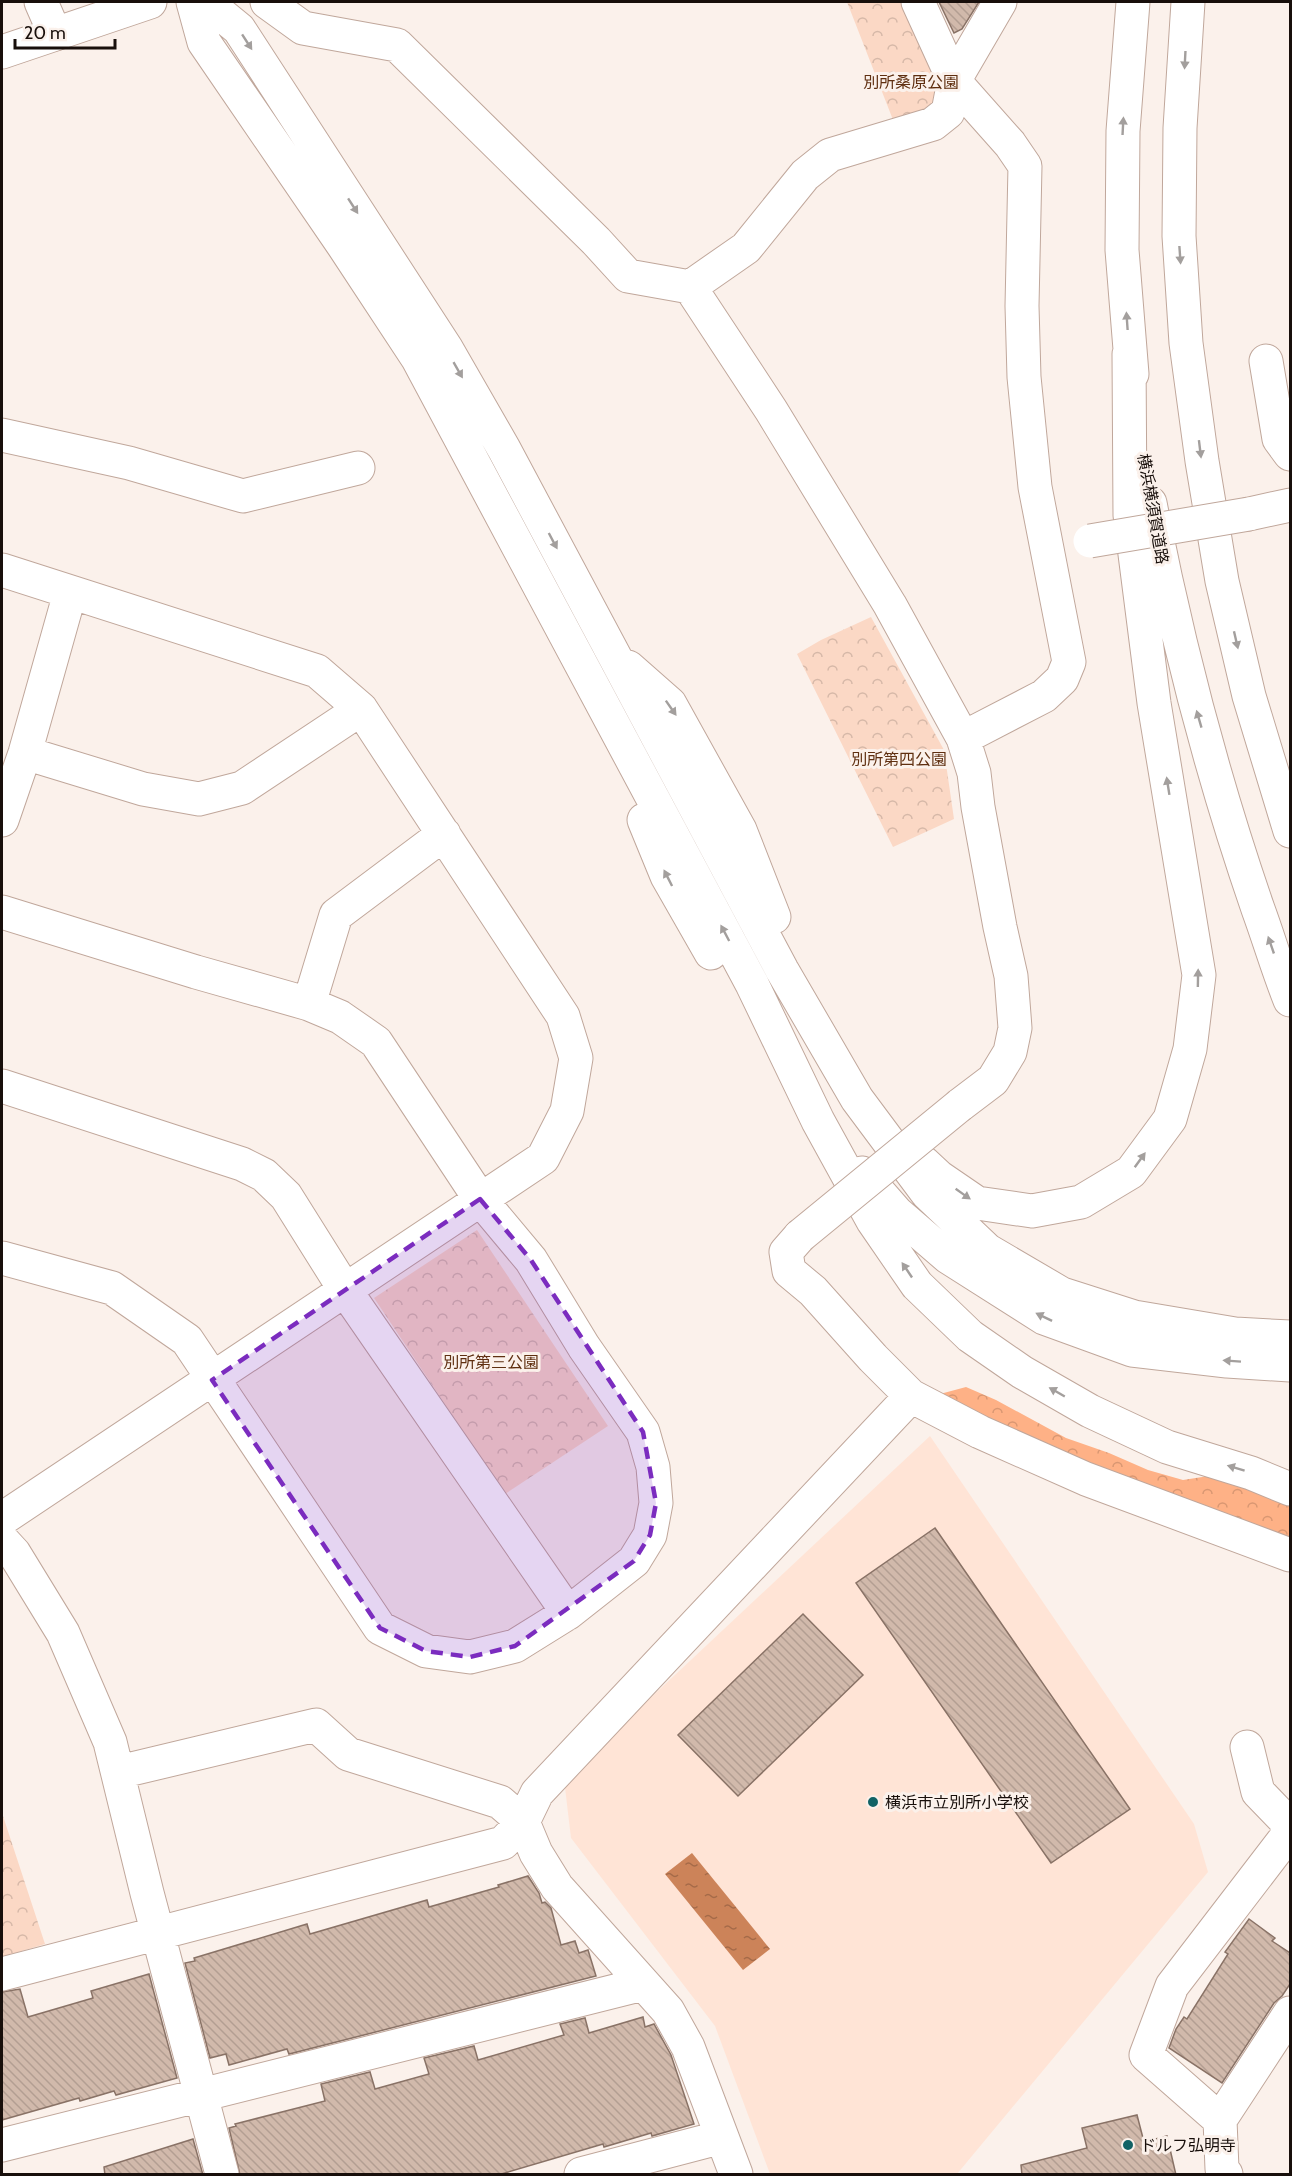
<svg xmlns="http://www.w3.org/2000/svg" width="1292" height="2176" viewBox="0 0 1292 2176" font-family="Cabin,'Noto Sans JP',sans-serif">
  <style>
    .built { fill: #ffe4d6 }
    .forest { fill: url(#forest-crowns) }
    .park { fill: url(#park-crowns) }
    .water { fill: url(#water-ripples) }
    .building { fill: url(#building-back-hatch); stroke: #897266; stroke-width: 1.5 }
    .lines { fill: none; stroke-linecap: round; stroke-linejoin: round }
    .street-casing { stroke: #c0a79b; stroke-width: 35 }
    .secondary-casing { stroke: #c0a79b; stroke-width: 35 }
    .highway-casing { stroke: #c0a79b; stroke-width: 35 }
    .street { stroke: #fff; stroke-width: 33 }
    .secondary { stroke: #fff; stroke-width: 33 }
    .highway { stroke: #fff; stroke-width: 33 }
    .street-bridge-casing { stroke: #c0a79b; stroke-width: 35; stroke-linecap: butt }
    .street-bridge { stroke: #fff; stroke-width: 33 }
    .oneway { fill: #a39f9d }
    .marked { fill: #7b2cbf; fill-opacity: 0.2; stroke: #7b2cbf; stroke-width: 4.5; stroke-dasharray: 12 8; stroke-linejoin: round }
    .poi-dot { fill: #116265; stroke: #fbf1eb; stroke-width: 2 }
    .labels { text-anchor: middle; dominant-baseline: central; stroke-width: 6; stroke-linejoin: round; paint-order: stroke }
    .park-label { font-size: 16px; fill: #5f2f10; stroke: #fbf1eb }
    .street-label { font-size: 16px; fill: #180f0b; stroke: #fbf1eb }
    .poi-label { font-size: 16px; fill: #180f0b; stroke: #fbf1eb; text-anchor: start }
  </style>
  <defs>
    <pattern id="forest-crowns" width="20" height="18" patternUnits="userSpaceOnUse" patternTransform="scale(1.5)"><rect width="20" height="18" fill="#feb186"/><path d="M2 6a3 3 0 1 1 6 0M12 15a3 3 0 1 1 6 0" fill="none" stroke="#d99772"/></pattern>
    <pattern id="park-crowns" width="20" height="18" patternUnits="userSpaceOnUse" patternTransform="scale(1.5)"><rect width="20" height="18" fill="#fbd8c5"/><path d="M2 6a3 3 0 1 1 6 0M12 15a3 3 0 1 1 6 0" fill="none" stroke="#d6b8a8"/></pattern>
    <pattern id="water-ripples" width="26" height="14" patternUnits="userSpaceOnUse" patternTransform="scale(1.5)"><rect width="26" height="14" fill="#cc8359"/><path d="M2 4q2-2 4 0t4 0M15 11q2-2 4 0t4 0" fill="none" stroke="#a56a48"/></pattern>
    <pattern id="building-back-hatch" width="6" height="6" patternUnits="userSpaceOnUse" patternTransform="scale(1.5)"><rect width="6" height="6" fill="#d1b9ab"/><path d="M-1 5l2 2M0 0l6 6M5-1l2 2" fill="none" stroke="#b39e92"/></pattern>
  </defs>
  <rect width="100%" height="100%" fill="#fbf1eb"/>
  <path class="built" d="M 930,1436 L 1194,1824 L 1208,1872 L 957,2174 L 770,2174 L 715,2026 L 571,1838 L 564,1779 Z"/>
  <path class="forest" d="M 966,1387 L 996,1400 L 1066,1438 L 1109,1453 L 1148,1470 L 1183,1480 L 1215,1475 L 1290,1505 L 1290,1543 L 1195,1506 L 1132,1478 L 1075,1459 L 1012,1431 L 940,1394 Z"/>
  <path class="park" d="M 847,2 L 908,2 L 945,83 L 938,108 L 895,125 Z
    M 871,617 L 944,750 L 954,819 L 893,847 L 797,654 L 821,640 Z
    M 477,1230 L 608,1426 L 505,1494 L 374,1298 Z
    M 2,1813 L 45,1944 L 2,1957 Z"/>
  <path class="water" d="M 692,1853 L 770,1949 L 743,1970 L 665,1874 Z"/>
  <path class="building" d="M 939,2 L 979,2 L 962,29 L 954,33 Z
    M 935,1528 L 1130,1809 L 1051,1863 L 856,1583 Z
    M 803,1614 L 863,1675 L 738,1796 L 678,1735 Z
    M 528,1876 L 539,1893 L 542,1903 L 545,1902 L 551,1908 L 561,1945 L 575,1941 L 579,1953 L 588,1950 L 596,1976 L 289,2054 L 287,2049 L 229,2065 L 226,2054 L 210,2058 L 185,1963 L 195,1961 L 194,1958 L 307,1924 L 310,1934 L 427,1900 L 429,1907 L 499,1887 L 498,1885 Z
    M 1249,1919 L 1275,1938 L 1272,1941 L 1290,1953 L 1290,1984 L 1282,1996 L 1274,2003 L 1222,2083 L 1169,2048 L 1176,2029 L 1184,2017 L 1187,2019 L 1228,1954 L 1225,1952 Z
    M 149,1974 L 177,2078 L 116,2095 L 114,2091 L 80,2101 L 79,2098 L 2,2120 L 2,1992 L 20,1989 L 28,2017 L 93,1998 L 91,1991 Z
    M 643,2017 L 645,2027 L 654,2024 L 671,2055 L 694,2124 L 652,2136 L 651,2133 L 604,2147 L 603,2144 L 498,2175 L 240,2175 L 229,2128 L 236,2126 L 235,2124 L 325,2101 L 321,2084 L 370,2072 L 375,2089 L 429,2074 L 424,2058 L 474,2046 L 478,2060 L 564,2035 L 560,2024 L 585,2018 L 589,2033 Z
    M 1137,2115 L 1144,2142 L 1167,2136 L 1176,2175 L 1022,2175 L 1021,2165 L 1087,2148 L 1082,2128 Z
    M 193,2139 L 203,2175 L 105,2175 L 104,2167 Z"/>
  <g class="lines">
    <defs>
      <path id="street" d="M 41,2 L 55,34
        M 267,2 L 303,28 L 397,45 L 596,241 L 628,276 L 690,287 L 771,410 L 890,605 L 963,738 L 1044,696 L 1062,679 L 1069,662 L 1035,487 L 1024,377 L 1022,306 L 1025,166 L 1010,144 L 954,81 L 918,2
        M 690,287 L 746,248 L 805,175 L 830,155 L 933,124 L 948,112 L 954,81 L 1000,2
        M 1266,361 L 1279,439 L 1290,454
        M 2,435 L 129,463 L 243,496 L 358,468
        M 1249,514 L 1290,505
        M 2,570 L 317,671 L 361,709 L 563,1016 L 576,1058 L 567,1111 L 543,1158 L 2,1519
        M 25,753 L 143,789 L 199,799 L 242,788 L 361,709
        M 2,820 L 25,753 L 70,593
        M 2,912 L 196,972 L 309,1004 L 340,1017 L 376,1042 L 480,1199 L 531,1260 L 584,1347 L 643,1432 L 653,1467 L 656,1503 L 650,1535 L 634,1561 L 568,1613 L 515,1646 L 470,1657 L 426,1651 L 380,1628 L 187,1340 L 112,1288 L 2,1258
        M 309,1004 L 336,915 L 444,834
        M 2,1086 L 242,1164 L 264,1175 L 286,1196 L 345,1290 L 568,1613
        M 960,1105 L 993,1080 L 1010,1052 L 1015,1028 L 1011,976 L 1000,927 L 978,807 L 974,773 L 963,738
        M 800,1236 L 786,1252 L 789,1271 L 813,1291 L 873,1358 L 911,1396 L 980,1432 L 1086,1479 L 1290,1555
        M 2,1540 L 14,1553 L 63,1633 L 110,1742 L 147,1893 L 222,2174
        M 119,1772 L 316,1725 L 348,1754 L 500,1802 L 523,1822 L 536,1853 L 557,1887 L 668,2011 L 688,2047 L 736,2174
        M 2,1974 L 503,1843 L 523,1822 L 537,1793 L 911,1396
        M 1220,2120 L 1146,2055 L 1172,1986 L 1287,1836 L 1287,1822 L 1258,1792 L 1247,1747
        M 2,2145 L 643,1984
        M 581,2174 L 722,2137
        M 1226,2174 L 1222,2169 L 1220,2120 L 1290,2013"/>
      <path id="secondary" d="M 2,52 L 150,2"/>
      <path id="highway" d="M 193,2 L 204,42 L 343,245 L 418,359 L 752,984 L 818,1121 L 873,1221 L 917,1285 L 970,1336 L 1022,1372 L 1090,1411 L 1167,1447 L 1251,1473 L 1290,1489
        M 206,2 L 239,29 L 446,348 L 504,449 L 782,970 L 857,1099 L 927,1193 L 987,1250 L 1062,1294 L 1134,1317 L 1235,1334 L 1290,1337
        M 1188,2 L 1180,128 L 1179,236 L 1186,343 L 1202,461 L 1222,581 L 1249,696 L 1290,831
        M 1132,374 L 1122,250 L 1123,131 L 1133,2
        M 1150,503 C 1177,641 1212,776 1258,909 C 1269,939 1278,970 1290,1000
        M 628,667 L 670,704 L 740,830 L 774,917
        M 644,820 L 667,876 L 711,953
        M 924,1163 L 939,1177 L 977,1203 L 1032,1211 L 1081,1202 L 1131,1172 L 1170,1119 L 1190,1049 L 1199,975 L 1154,703 L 1130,515 L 1129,354
        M 862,1173 L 897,1213 L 948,1257 L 1044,1318 L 1132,1350 L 1227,1361 L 1290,1365"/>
    </defs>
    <use href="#street" class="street-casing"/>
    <use href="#secondary" class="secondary-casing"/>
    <use href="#highway" class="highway-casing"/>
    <use href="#street" class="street"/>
    <use href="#secondary" class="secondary"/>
    <use href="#highway" class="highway"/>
    <defs>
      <path id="street-bridge" d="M 1090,541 L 1249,514
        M 800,1236 L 960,1105"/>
    </defs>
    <use href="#street-bridge" class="street-bridge-casing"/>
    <use href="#street-bridge" class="street-bridge"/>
  </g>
  <defs><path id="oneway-solid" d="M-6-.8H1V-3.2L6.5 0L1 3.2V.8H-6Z" transform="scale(1.5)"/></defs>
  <g class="oneway">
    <use href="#oneway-solid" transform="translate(247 42) rotate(57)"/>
    <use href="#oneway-solid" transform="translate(1185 60) rotate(93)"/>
    <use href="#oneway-solid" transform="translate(1123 126) rotate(-87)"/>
    <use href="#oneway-solid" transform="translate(353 206) rotate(57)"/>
    <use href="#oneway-solid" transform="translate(1180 255) rotate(86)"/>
    <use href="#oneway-solid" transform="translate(1127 321) rotate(-94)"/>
    <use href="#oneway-solid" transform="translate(458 370) rotate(60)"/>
    <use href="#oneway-solid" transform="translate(1200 449) rotate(83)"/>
    <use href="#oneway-solid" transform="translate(553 541) rotate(62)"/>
    <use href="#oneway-solid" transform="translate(1236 640) rotate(77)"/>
    <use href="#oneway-solid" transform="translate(671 708) rotate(55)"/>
    <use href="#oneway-solid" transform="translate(1199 719) rotate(-106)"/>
    <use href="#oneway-solid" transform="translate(1168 786) rotate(-99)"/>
    <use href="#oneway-solid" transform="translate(668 878) rotate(-117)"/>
    <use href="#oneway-solid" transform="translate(725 933) rotate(-118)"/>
    <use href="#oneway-solid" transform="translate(1271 945) rotate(-109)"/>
    <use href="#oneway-solid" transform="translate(1198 978) rotate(-89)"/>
    <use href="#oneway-solid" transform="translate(1140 1160) rotate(-54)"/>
    <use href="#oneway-solid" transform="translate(963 1194) rotate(35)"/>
    <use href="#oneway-solid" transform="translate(907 1270) rotate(-124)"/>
    <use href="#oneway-solid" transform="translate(1044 1317) rotate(-154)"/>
    <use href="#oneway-solid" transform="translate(1232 1361) rotate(-176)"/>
    <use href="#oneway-solid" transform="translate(1057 1392) rotate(-150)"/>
    <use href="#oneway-solid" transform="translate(1236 1468) rotate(-163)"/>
  </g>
  <path class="marked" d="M 480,1199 L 531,1260 L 643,1432 L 656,1503 L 650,1535 L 634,1561 L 515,1646 L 470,1657 L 426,1651 L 380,1628 L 212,1380 Z"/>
  <g class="poi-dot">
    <circle cx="873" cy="1802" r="6"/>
    <circle cx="1128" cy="2145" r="6"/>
  </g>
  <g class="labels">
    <g class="park-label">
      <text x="911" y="82">別所桑原公園</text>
      <text x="899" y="759">別所第四公園</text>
      <text x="491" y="1362">別所第三公園</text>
    </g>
    <g class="street-label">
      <text transform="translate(1153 509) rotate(80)">横浜横須賀道路</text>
    </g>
    <g class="poi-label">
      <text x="885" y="1802">横浜市立別所小学校</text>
      <text x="1140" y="2145">ドルフ弘明寺</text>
    </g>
  </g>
  <rect width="1292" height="2176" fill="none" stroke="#180f0b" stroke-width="6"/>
  <path d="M15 39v9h100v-9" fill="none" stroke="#180f0b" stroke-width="3"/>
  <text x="24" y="39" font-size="18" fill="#180f0b" stroke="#fbf1eb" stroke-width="4.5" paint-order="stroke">20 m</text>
</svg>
